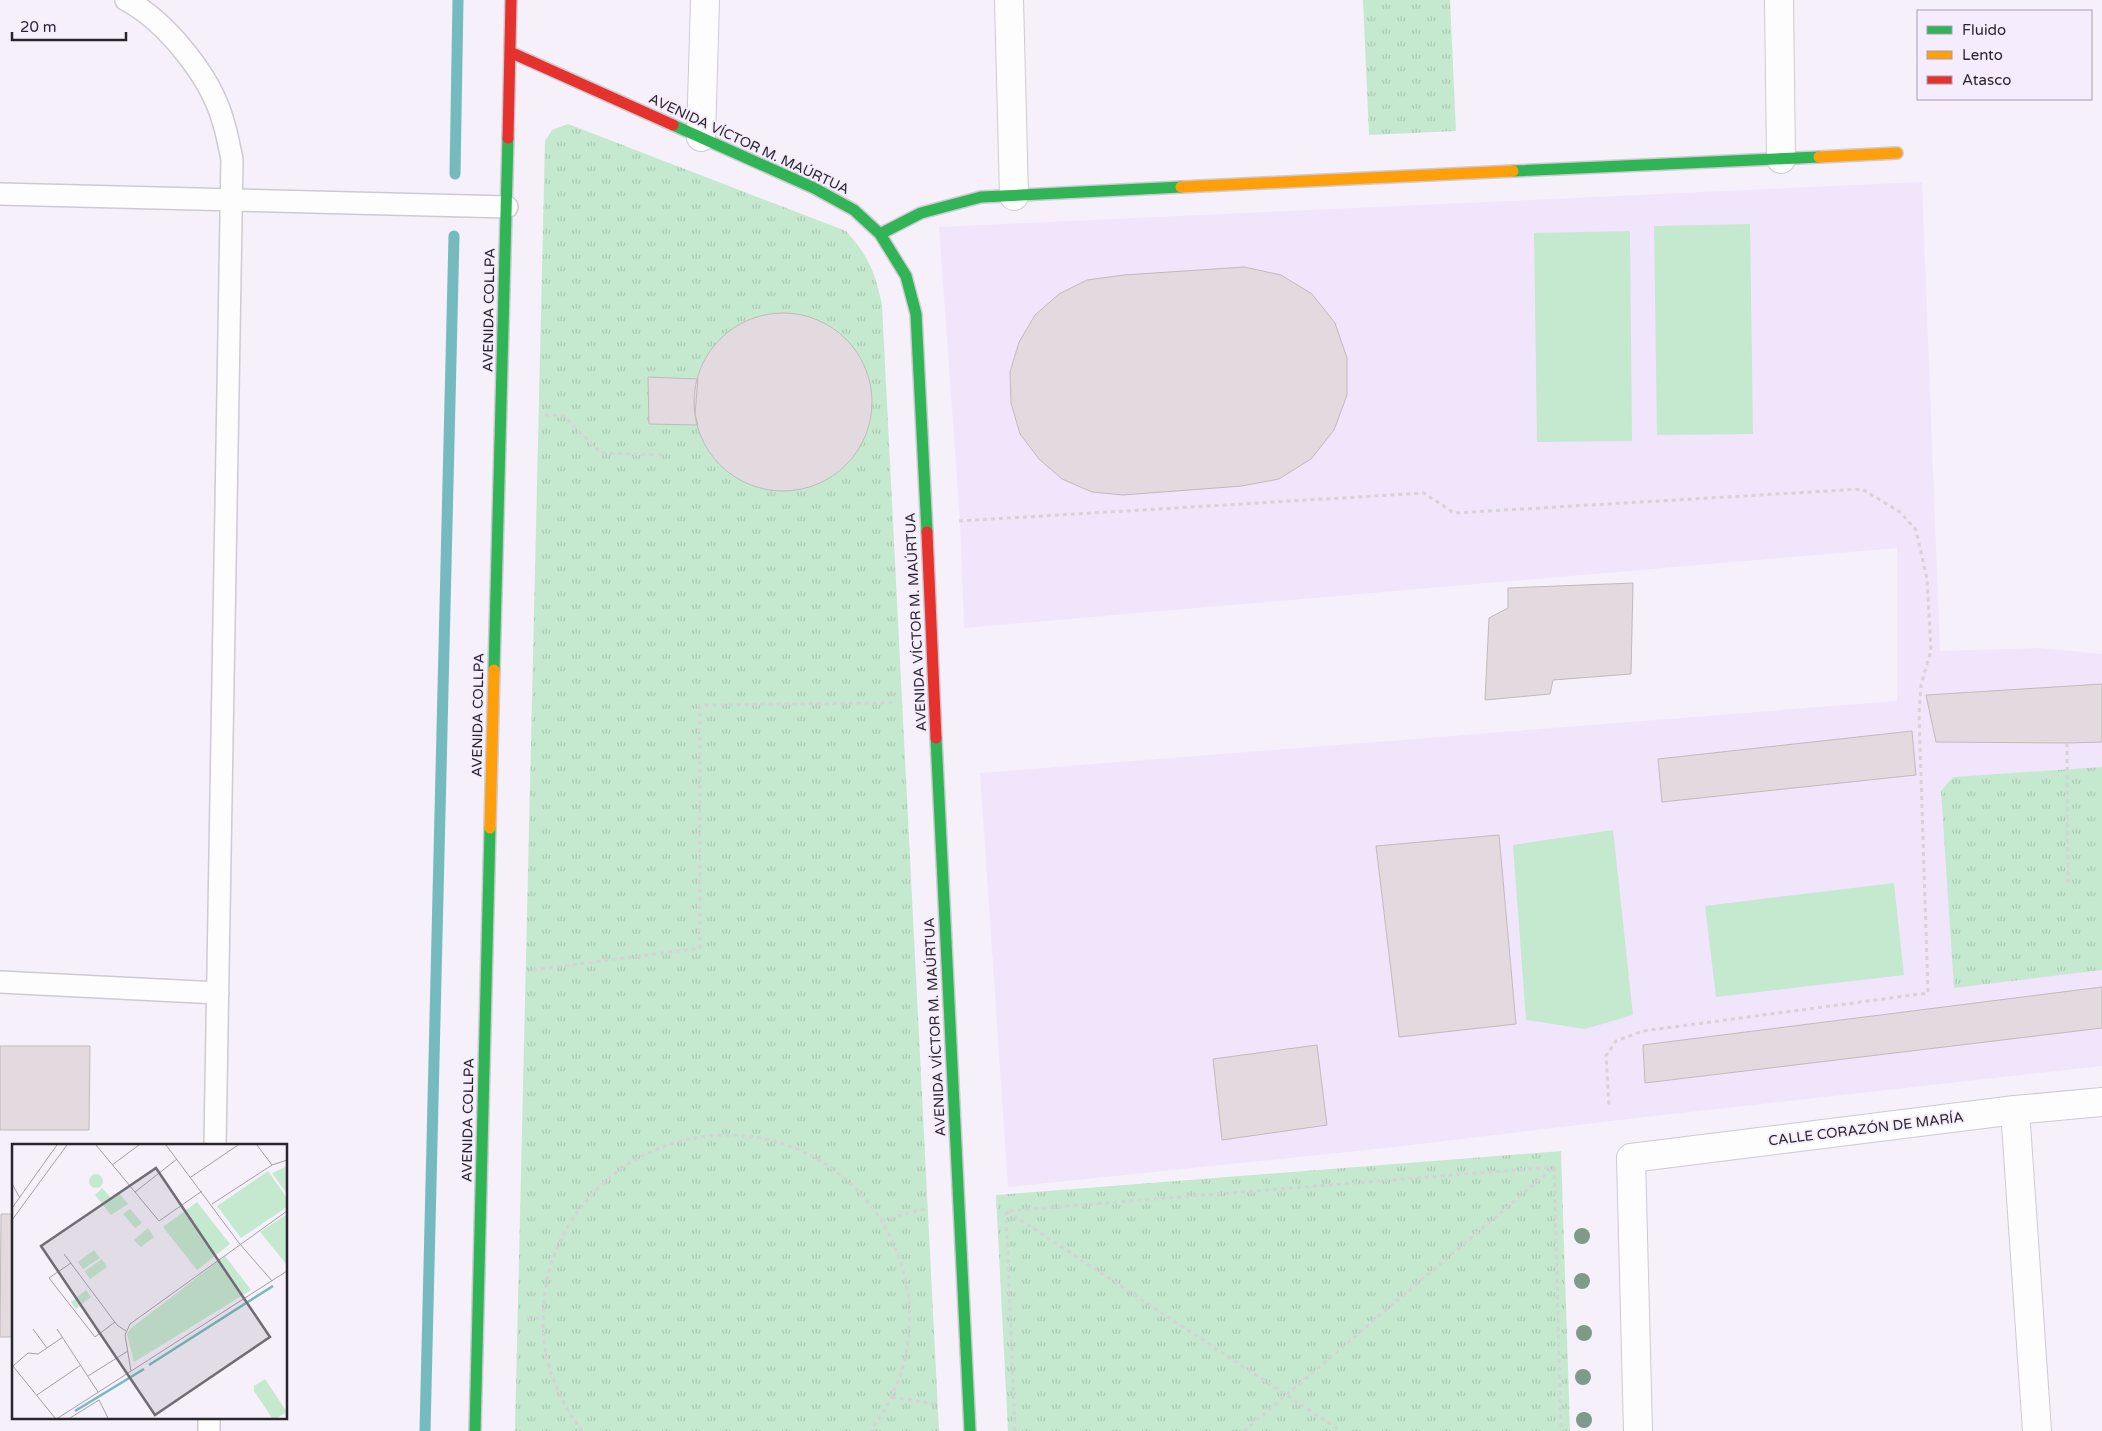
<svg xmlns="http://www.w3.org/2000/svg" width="2102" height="1431" viewBox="0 0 2102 1431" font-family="'Varela Round',sans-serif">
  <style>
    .built { fill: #f1e5fc }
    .grass { fill: url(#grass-tufts) }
    .garden { fill: #c5e9cf }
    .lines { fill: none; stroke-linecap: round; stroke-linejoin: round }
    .stream { stroke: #74babf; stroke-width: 11 }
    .building { fill: #e2dade; stroke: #c1babc }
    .lane-casing { stroke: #cecad3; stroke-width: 24 }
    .street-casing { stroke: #cecad3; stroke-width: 30 }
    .fast-casing { stroke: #cecad3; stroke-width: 14 }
    .slow-casing { stroke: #cecad3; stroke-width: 14 }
    .jam-casing { stroke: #cecad3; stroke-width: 14 }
    .path { stroke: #d5d3d5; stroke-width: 3; stroke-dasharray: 4 4; stroke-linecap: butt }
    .lane { stroke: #fefdfe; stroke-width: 21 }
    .street { stroke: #fefdfe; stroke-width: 28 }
    .fast { stroke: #30b455; stroke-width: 11 }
    .slow { stroke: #ff9f0a; stroke-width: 11 }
    .jam { stroke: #e5322d; stroke-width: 11 }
    .tree { fill: #7e9a89 }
    .labels { text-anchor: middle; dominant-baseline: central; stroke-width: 4; stroke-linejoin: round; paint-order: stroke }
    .street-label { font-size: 14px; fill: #2a242e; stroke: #f5edfd }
    .inset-river { fill: none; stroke: #74babf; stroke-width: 2.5 }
    .inset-road { fill: none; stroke: #a49ea8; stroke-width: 1 }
    .view { fill: #716b75; fill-opacity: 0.15; stroke: #716b75; stroke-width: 2.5 }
    .inset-edge { fill: none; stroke: #2a242e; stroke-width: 2.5 }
  </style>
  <defs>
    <pattern id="grass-tufts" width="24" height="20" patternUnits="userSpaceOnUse" patternTransform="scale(1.25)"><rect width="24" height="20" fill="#c5e9cf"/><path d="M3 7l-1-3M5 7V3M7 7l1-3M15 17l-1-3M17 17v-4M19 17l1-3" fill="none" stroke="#a9c8b2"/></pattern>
  </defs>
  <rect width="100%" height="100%" fill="#f5f0fa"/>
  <path class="built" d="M 1922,182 L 1940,651 L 2039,648 L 2102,654 L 2102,1066 L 1636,1118 L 1386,1148 L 1008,1187 L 980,773 L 1897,701 L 1897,548 L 964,628 L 960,521 L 939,227 Z"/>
  <path class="grass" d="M 1363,0 L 1450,0 L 1456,131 L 1369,135 Z
    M 568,124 L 846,231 C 869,257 875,272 882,305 L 939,1431 L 515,1431 L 545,141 L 552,130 Z
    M 2102,767 L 2102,970 L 1954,988 L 1941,791 L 1953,777 Z
    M 1561,1151 L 1570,1431 L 1008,1431 L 996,1195 Z"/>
  <path class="garden" d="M 1750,224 L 1753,434 L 1657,435 L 1654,226 Z
    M 1630,231 L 1632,441 L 1537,442 L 1534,233 Z
    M 1613,830 L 1633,1015 L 1585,1029 L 1526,1020 L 1513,845 Z
    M 1894,883 L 1904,975 L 1716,997 L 1705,906 Z"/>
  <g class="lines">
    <path class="stream" d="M 455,174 L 458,0
      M 425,1431 L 454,236"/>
  </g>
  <path class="building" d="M 1244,267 L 1281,275 L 1312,294 L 1335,323 L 1347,358 L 1347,395 L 1334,430 L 1311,459 L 1279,479 L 1242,486 L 1123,495 L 1092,492 L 1062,479 L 1039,459 L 1020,434 L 1011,403 L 1010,372 L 1019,342 L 1035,315 L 1059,294 L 1087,280 L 1124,275 Z
    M694 402a89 89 0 1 1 178 0a89 89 0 1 1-178 0Z
    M 648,377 L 698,379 L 695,414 L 698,425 L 649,424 Z
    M 1633,583 L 1631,674 L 1553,680 L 1550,694 L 1485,700 L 1489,618 L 1508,608 L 1508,588 Z
    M 2102,684 L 2102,742 L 2067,743 L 1936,742 L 1926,695 Z
    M 1912,731 L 1916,775 L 1662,802 L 1658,759 Z
    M 1499,835 L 1516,1024 L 1399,1037 L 1376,846 Z
    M 2102,987 L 2102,1028 L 1645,1083 L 1643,1045 Z
    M 1317,1045 L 1327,1125 L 1222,1140 L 1213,1059 Z
    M 0,1046 L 90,1046 L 89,1130 L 0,1130 Z
    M 1,1214 L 14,1214 L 14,1337 L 0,1337 Z"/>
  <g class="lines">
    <defs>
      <path id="lane" d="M 126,0 C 166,21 211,77 223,121 C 227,133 229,146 232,159 L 215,1145
        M 0,194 L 507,207
        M 0,982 L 218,993
        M 209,1431 L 209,1417"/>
      <path id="street" d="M 1009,0 L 1014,196
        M 1779,0 L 1781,159
        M 701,137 L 705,0
        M 2015,1110 L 2037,1431
        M 1638,1431 L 1631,1158 L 2015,1110 L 2102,1102"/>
      <path id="fast" d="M 673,125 L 814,188 L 854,210 L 880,234 L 906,276 L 916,314 L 927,532
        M 1513,171 L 1819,157
        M 880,234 L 921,213 L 981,197 L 1181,187
        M 494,670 L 508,138
        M 936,738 L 970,1431
        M 475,1431 L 490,828"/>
      <path id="slow" d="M 1819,157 L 1897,153
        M 1181,187 L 1513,171
        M 490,828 L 494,670"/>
      <path id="jam" d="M 510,52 L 673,125
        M 508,138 L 511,0
        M 927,532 L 936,738"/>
    </defs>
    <use href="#lane" class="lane-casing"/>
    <use href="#street" class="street-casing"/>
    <use href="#fast" class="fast-casing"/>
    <use href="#slow" class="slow-casing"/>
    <use href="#jam" class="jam-casing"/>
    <path class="path" d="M 545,415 L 564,416 L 601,453 L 666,455
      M 959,521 L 1424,493 L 1454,513 L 1862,489 L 1900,512 L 1916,530 L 1927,579 L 1931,650 L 1921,685 L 1919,714 L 1928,993 L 1643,1031 L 1616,1041 L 1606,1056 L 1609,1105
      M 2067,743 L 2068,887
      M 533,970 L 700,948 L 700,705 L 892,703
      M 1554,1167 L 1561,1431
      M 1007,1211 L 1341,1431
      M 882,1220 L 925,1209
      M 527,1318 L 543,1318
      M 892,1397 L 936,1404
      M 582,1431 C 564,1407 552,1382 546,1353 C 542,1336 543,1317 544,1300 C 553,1207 633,1136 725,1135 C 759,1135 790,1143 819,1160 C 859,1184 887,1219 901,1264 C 920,1321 907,1384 870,1431
      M 1015,1431 L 1006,1211 L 1554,1167
      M 1244,1431 L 1553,1168"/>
    <use href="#lane" class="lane"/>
    <use href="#street" class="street"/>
    <use href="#fast" class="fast"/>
    <use href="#slow" class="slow"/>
    <use href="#jam" class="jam"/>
  </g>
  <g class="tree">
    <circle cx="1582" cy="1236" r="8"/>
    <circle cx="1582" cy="1281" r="8"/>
    <circle cx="1584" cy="1333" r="8"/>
    <circle cx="1583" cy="1377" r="8"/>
    <circle cx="1584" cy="1420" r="8"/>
  </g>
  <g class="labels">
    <g class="street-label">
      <text transform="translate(749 144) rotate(25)">AVENIDA VÍCTOR M. MAÚRTUA</text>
      <text transform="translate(489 310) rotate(-89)">AVENIDA COLLPA</text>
      <text transform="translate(916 622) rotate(-93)">AVENIDA VÍCTOR M. MAÚRTUA</text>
      <text transform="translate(478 715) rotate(-89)">AVENIDA COLLPA</text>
      <text transform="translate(935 1027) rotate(-93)">AVENIDA VÍCTOR M. MAÚRTUA</text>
      <text transform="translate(468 1120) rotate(-89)">AVENIDA COLLPA</text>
      <text transform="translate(1866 1129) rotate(-7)">CALLE CORAZÓN DE MARÍA</text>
    </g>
  </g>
  <g transform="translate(12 1144)">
    <rect width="275" height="275" fill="#f5f0fa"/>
    <path d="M 256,27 L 275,54 L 275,63 L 229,94 L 205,62 ZM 90,44 L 99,54 L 106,48 L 116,60 L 99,71 L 83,51 ZM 185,58 L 218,100 L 185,126 L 151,83 ZM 275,70 L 275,121 L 248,88 ZM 213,112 L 239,146 L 122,218 L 115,190 L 118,185 ZM 74,146 L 79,153 L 64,165 L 59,158 ZM 253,235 L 275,268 L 265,274 L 260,274 L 242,247 L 242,242 Z" fill="#c5e9cf"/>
    <path d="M 275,22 L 275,50 L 260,29 ZM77 37a7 7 0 1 1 14 0a7 7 0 1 1-14 0ZM 118,65 L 130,79 L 123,84 L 111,70 ZM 136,84 L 142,93 L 129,103 L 122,96 ZM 82,106 L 88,114 L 71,125 L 66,118 ZM 90,115 L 95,123 L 78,135 L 73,127 Z" fill="#c5e9cf"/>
    <path class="inset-river" d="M 137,221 L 261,142M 63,267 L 132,225"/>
    <path class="inset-road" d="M 84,1 L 147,77 L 190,47M 154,1 L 227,99 L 260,137M 245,1 L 260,21M 100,21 L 127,1M 179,33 L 226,1M 0,40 L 8,54M 123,48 L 165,15M 200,60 L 260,21 L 275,16M 0,64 L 45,1M 0,76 L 55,1M 52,110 L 105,181 L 114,187M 59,119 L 37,134 L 83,193 L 103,178M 21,185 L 35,204M 45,185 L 86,248M 0,221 L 43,274M 1,222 L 16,209 L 26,210 L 51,193M 119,227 L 113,191 L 118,180 L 275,67M 76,232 L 116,207M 25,251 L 69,221M 46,274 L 275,127M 58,274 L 87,256 L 96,274"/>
    <path class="view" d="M 144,24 L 258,193 L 143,271 L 29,102 Z"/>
    <rect width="275" height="275" class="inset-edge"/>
  </g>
  <rect x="1917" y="10" width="175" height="90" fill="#f5edfd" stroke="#a49daa"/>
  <rect x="1927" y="26" width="25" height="8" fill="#30b455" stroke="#a49daa"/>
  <text x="1962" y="35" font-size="15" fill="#2a242e">Fluido</text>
  <rect x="1927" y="51" width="25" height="8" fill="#ff9f0a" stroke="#a49daa"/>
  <text x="1962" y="60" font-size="15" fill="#2a242e">Lento</text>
  <rect x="1927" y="76" width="25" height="8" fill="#e5322d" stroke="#a49daa"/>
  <text x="1962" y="85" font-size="15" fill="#2a242e">Atasco</text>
  <path d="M12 32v8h114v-8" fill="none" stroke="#2a242e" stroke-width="2.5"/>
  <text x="20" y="32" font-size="15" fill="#2a242e" stroke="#f5edfd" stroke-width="4" paint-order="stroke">20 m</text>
</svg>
